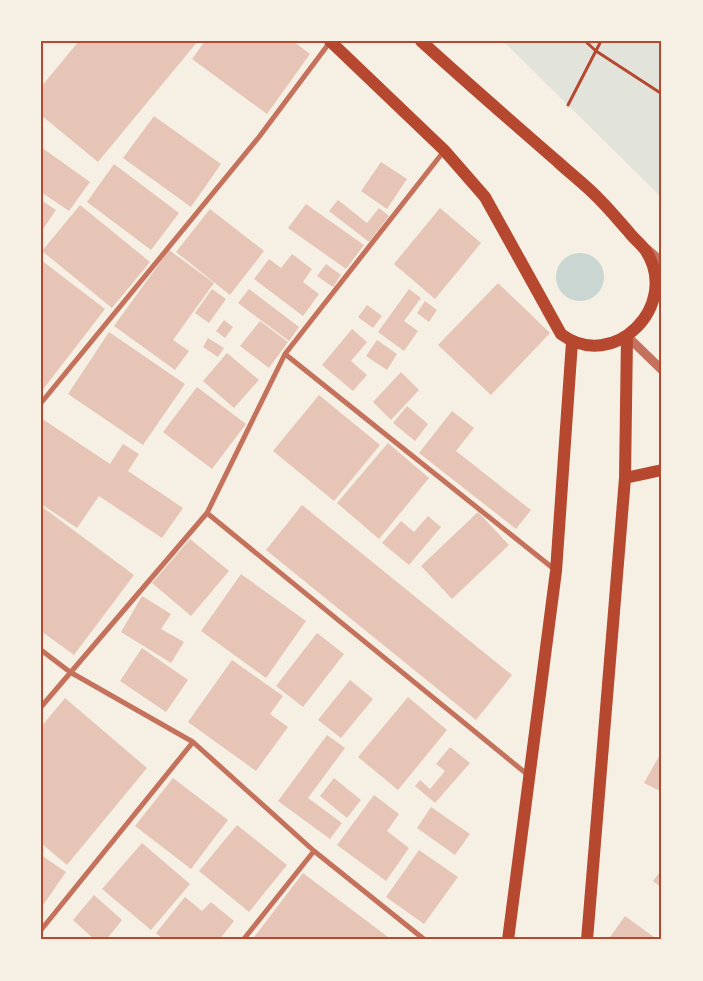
<svg xmlns="http://www.w3.org/2000/svg" width="703" height="981" viewBox="0 0 703 981" font-family="'Titillium Web',sans-serif">
  <style>
    .green { fill: #e2e4dc }
    .water { fill: #c9d6d2 }
    .building { fill: #e6c5b7 }
    .lines { fill: none; stroke-linecap: round; stroke-linejoin: round }
    .path { stroke: #b5482f; stroke-width: 3 }
    .minor { stroke: #c5725c; stroke-width: 5 }
    .tertiary { stroke: #c5725c; stroke-width: 9 }
    .primary { stroke: #b5482f; stroke-width: 12 }
    .neatline { fill: none; stroke: #b5482f; stroke-width: 2 }
  </style>
  <rect width="100%" height="100%" fill="#f6efe4"/>
  <path class="green" d="M 503,41 L 662,41 L 662,198 Z"/>
  <path class="water" d="M556 277a24 24 0 1 1 48 0a24 24 0 1 1-48 0Z"/>
  <path class="building" d="M 79,41 L 198,41 L 98,162 L 41,115 L 41,87 Z
    M 205,41 L 293,41 L 310,54 L 267,114 L 192,59 Z
    M 154,116 L 221,164 L 191,207 L 123,158 Z
    M 41,147 L 90,182 L 69,211 L 41,192 Z
    M 381,162 L 407,179 L 387,209 L 361,191 Z
    M 114,164 L 179,213 L 151,250 L 87,202 Z
    M 41,200 L 56,210 L 41,232 Z
    M 338,200 L 367,223 L 379,208 L 389,216 L 369,242 L 329,211 Z
    M 306,204 L 364,245 L 346,269 L 288,228 Z
    M 80,205 L 150,262 L 112,308 L 42,251 Z
    M 440,208 L 481,243 L 435,299 L 394,264 Z
    M 210,209 L 264,251 L 230,295 L 176,252 Z
    M 169,250 L 214,283 L 173,340 L 189,351 L 175,370 L 114,326 Z
    M 292,254 L 312,269 L 303,282 L 319,294 L 303,316 L 254,279 L 269,259 L 281,268 Z
    M 41,260 L 105,309 L 41,392 Z
    M 326,264 L 341,275 L 333,287 L 317,276 Z
    M 498,283 L 550,333 L 491,395 L 438,345 Z
    M 212,289 L 226,299 L 209,323 L 195,313 Z
    M 249,289 L 299,327 L 289,341 L 238,303 Z
    M 409,289 L 421,298 L 404,321 L 418,331 L 404,351 L 378,332 Z
    M 425,301 L 437,310 L 429,322 L 417,313 Z
    M 367,305 L 382,316 L 373,328 L 358,317 Z
    M 224,320 L 233,327 L 225,338 L 216,331 Z
    M 260,321 L 288,342 L 269,368 L 240,346 Z
    M 352,329 L 367,342 L 351,361 L 367,375 L 353,391 L 322,365 Z
    M 109,332 L 185,384 L 143,445 L 68,394 Z
    M 208,338 L 224,348 L 218,357 L 203,347 Z
    M 377,340 L 397,354 L 387,370 L 366,356 Z
    M 227,353 L 259,380 L 234,408 L 203,381 Z
    M 401,372 L 419,390 L 391,420 L 373,402 Z
    M 197,387 L 246,424 L 212,469 L 163,432 Z
    M 319,395 L 380,445 L 334,501 L 273,451 Z
    M 407,406 L 428,424 L 415,441 L 393,423 Z
    M 452,411 L 474,428 L 456,451 L 531,510 L 516,529 L 419,453 Z
    M 41,418 L 110,464 L 123,444 L 139,454 L 128,471 L 183,508 L 162,538 L 99,496 L 77,528 L 41,504 Z
    M 388,443 L 429,478 L 379,539 L 337,503 Z
    M 302,505 L 512,675 L 476,720 L 266,550 Z
    M 41,506 L 134,575 L 74,655 L 41,631 Z
    M 478,512 L 509,545 L 452,599 L 421,566 Z
    M 428,516 L 441,527 L 409,565 L 382,543 L 401,521 L 414,532 Z
    M 190,539 L 229,571 L 191,616 L 152,583 Z
    M 241,574 L 306,621 L 266,678 L 201,631 Z
    M 142,596 L 171,614 L 161,629 L 184,642 L 171,663 L 121,632 Z
    M 317,633 L 344,654 L 303,707 L 276,686 Z
    M 142,648 L 188,680 L 166,712 L 120,681 Z
    M 232,660 L 283,696 L 270,714 L 288,727 L 256,771 L 188,722 Z
    M 350,680 L 373,699 L 341,738 L 318,720 Z
    M 408,697 L 447,730 L 398,790 L 358,757 Z
    M 65,698 L 147,768 L 67,865 L 41,843 L 41,727 Z
    M 327,735 L 345,748 L 308,798 L 342,823 L 330,839 L 278,801 Z
    M 450,747 L 470,763 L 435,803 L 415,786 L 420,780 L 430,789 L 445,771 L 436,764 Z
    M 662,751 L 662,792 L 644,783 Z
    M 173,778 L 228,820 L 191,869 L 135,826 Z
    M 334,778 L 361,800 L 347,818 L 320,796 Z
    M 374,795 L 399,814 L 387,831 L 409,848 L 386,881 L 337,845 Z
    M 431,807 L 470,834 L 455,855 L 417,828 Z
    M 237,825 L 287,865 L 249,912 L 199,871 Z
    M 142,843 L 190,884 L 151,930 L 102,889 Z
    M 419,850 L 458,877 L 424,924 L 386,897 Z
    M 41,855 L 66,872 L 41,908 Z
    M 662,869 L 662,888 L 653,881 Z
    M 303,873 L 392,940 L 252,940 Z
    M 94,895 L 122,920 L 106,940 L 95,940 L 73,920 Z
    M 185,897 L 202,911 L 211,902 L 234,921 L 219,940 L 164,940 L 156,933 Z
    M 625,916 L 658,940 L 608,940 Z"/>
  <g class="lines">
    <path class="path" d="M 585,41 L 596,51 L 662,94
      M 568,105 L 601,41"/>
    <path class="minor" d="M 285,354 L 554,569
      M 41,403 L 259,137 L 330,42
      M 207,513 L 528,775
      M 41,650 L 70,672 L 193,742 L 314,851 L 425,940
      M 41,707 L 207,513 L 285,354 L 444,151
      M 41,930 L 193,742
      M 243,940 L 314,851"/>
    <path class="tertiary" d="M 647,249 L 662,262
      M 627,336 L 662,370"/>
    <path class="primary" d="M 330,41 L 444,150 L 485,197 L 561,334 C 613,373 681,306 646,251 C 641,244 633,238 628,231 C 619,221 610,210 600,200 C 587,186 572,175 558,162 C 512,122 466,82 421,41
      M 625,478 L 662,470
      M 508,940 L 556,571 L 572,342
      M 587,940 L 625,478 L 627,336"/>
  </g>
  <rect width="703" height="981" fill="none" stroke="#f6efe4" stroke-width="85"/>
  <rect x="42" y="42" width="618" height="896" class="neatline"/>
</svg>
